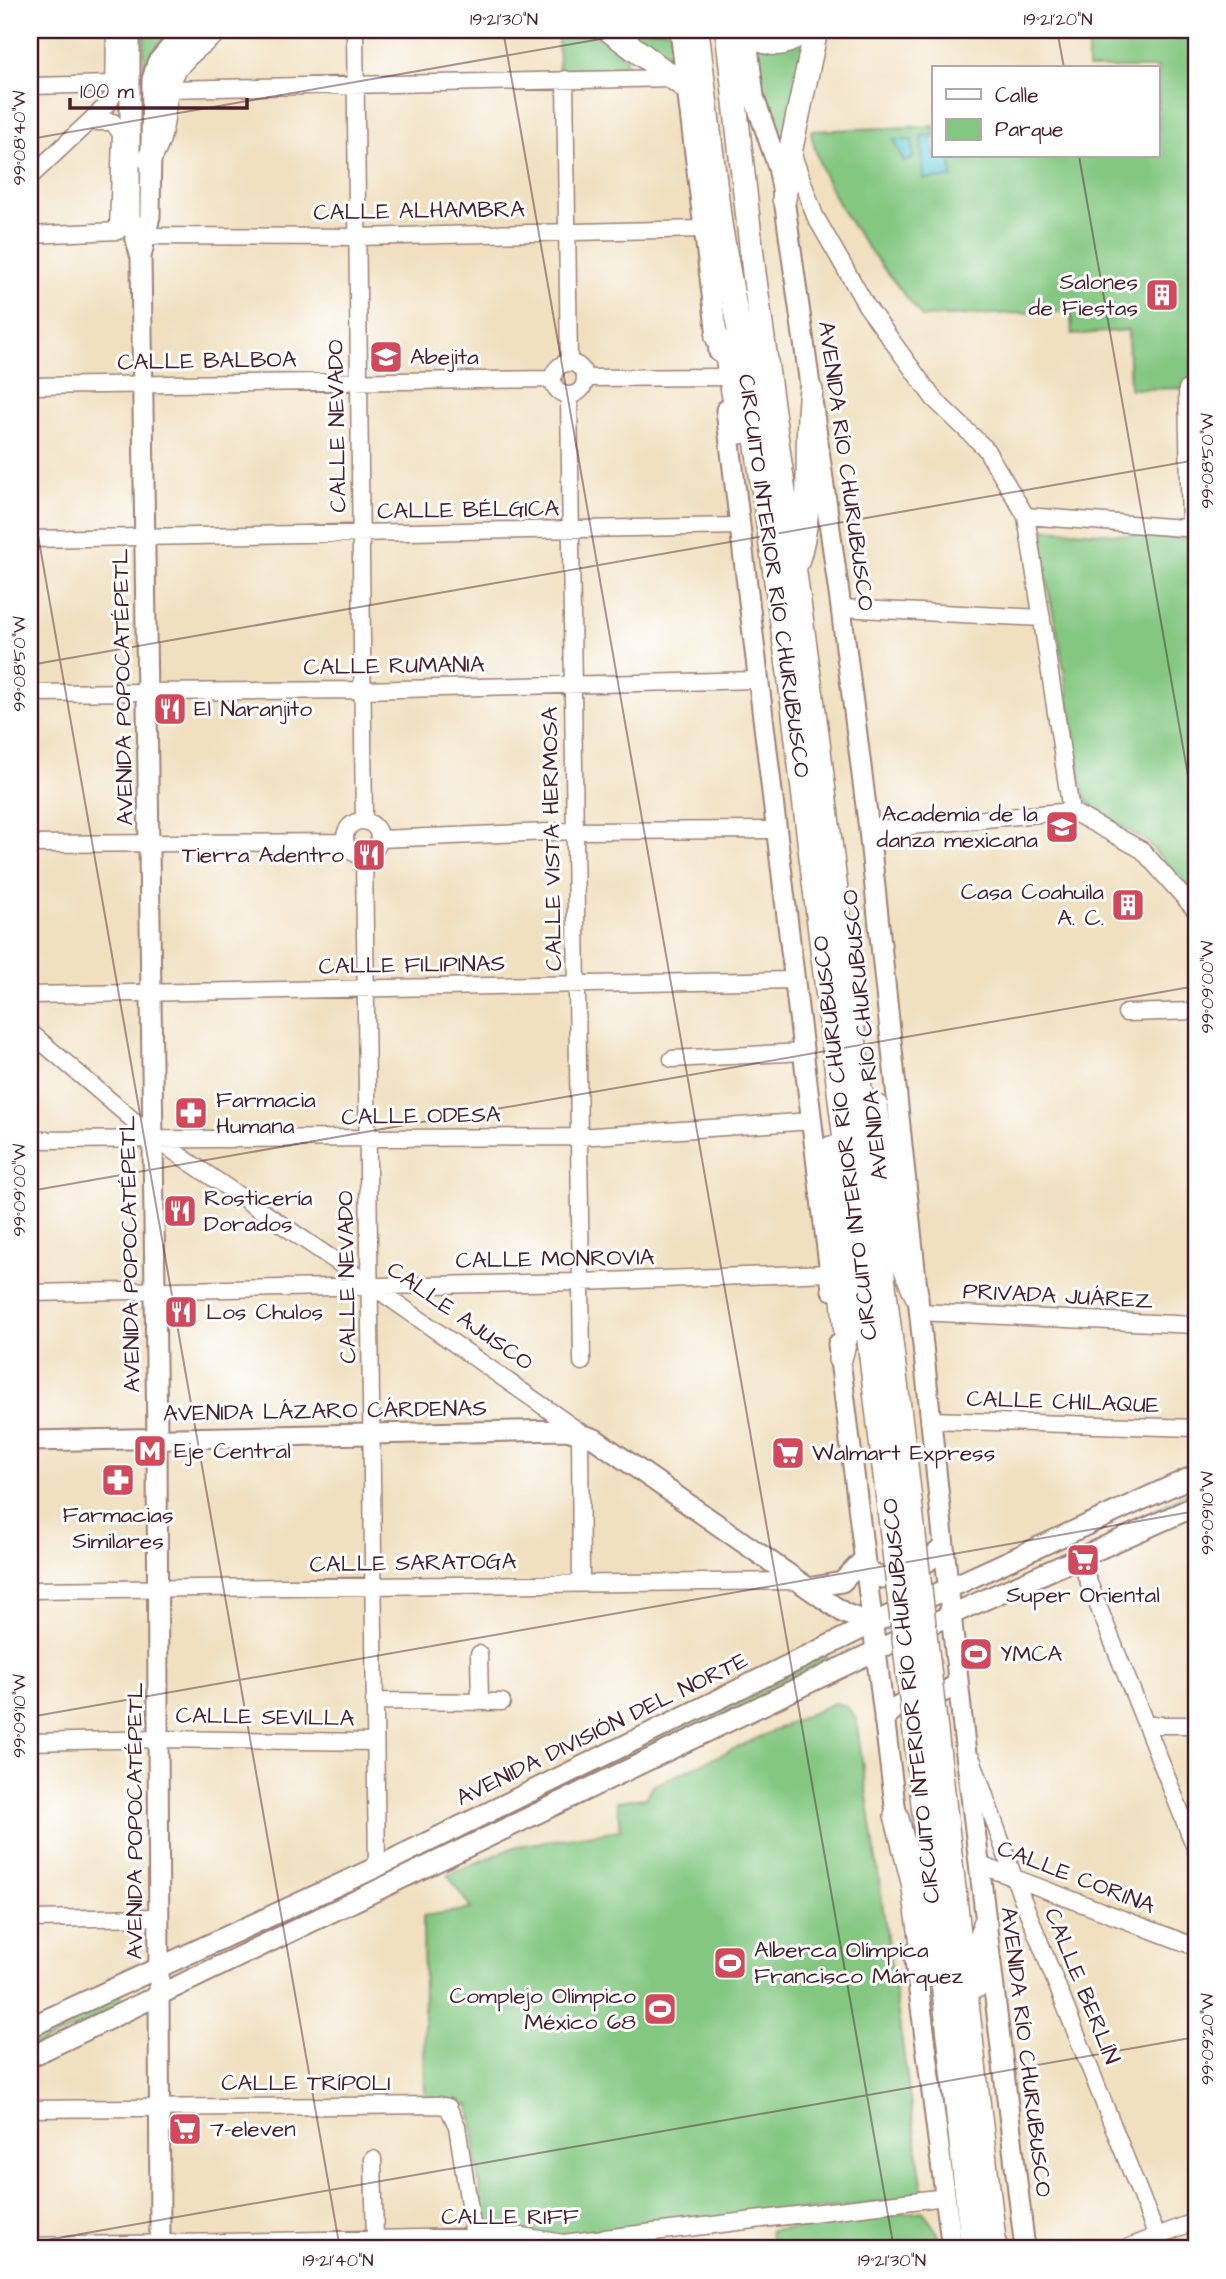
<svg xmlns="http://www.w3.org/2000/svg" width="1226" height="2279" viewBox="0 0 1226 2279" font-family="'Architects Daughter',sans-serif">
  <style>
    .green { fill: #83c781; stroke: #667356; stroke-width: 2 }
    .water { fill: #5dc8d6; stroke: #547480; stroke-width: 2 }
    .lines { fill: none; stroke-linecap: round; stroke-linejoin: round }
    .minor-casing { stroke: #9d8076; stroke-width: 19 }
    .major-casing { stroke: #9d8076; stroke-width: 23 }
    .highway-casing { stroke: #9d8076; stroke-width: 26 }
    .minor { stroke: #fff; stroke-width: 16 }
    .major { stroke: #fff; stroke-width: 19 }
    .highway { stroke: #fff; stroke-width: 23 }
    .highway-bridge-casing { stroke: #9d8076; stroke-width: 26; stroke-linecap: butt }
    .highway-bridge { stroke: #fff; stroke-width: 23 }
    .ticks { fill: none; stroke: #4a1f2b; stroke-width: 2; stroke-opacity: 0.45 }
    .labels { text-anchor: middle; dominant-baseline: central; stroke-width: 6; stroke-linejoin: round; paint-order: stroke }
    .street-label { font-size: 23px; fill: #4a1f2b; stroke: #fff }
    .poi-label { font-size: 23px; fill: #4a1f2b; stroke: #fff; text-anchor: start }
    .neatline { fill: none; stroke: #4a1f2b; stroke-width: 2.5 }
    .ticks-label { font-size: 18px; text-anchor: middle; fill: #4a1f2b }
  </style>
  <rect width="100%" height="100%" fill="#fff"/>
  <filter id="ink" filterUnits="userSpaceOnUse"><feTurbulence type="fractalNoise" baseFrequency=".0143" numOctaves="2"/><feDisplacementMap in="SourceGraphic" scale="14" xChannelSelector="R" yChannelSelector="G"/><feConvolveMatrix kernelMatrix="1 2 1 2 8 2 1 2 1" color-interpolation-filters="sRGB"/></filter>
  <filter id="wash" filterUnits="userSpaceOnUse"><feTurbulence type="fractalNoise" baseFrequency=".00686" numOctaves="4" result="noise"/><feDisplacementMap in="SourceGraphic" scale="28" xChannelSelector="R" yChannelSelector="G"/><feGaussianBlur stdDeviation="1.57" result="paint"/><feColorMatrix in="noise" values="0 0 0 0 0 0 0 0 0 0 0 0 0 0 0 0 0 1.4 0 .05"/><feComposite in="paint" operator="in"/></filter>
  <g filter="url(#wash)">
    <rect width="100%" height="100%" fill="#f0e0c0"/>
    <path class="green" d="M 144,30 L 174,30 L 156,47 L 144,70 Z
      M 558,30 L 597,30 L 626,58 L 626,74 L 559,75 Z
      M 621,30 L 674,30 L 681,73 Z
      M 812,30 L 783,162 L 765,115 L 754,44 Z
      M 1088,30 L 1196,30 L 1196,388 L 1130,389 L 1128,330 L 1072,335 L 1071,311 L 922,317 C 879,261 823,202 811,131 L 934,126 L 934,156 L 1158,156 L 1158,68 L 1088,68 Z
      M 1045,529 L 1196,540 L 1196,899 L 1147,842 L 1096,810 L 1084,796 L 1060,646 L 1039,544 Z
      M 1196,1489 L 1196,1497 L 1133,1525 L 1120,1527 Z
      M 824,1655 L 835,1662 L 232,1950 L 267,1927 Z
      M 834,1703 L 846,1706 L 856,1718 L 924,2198 L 564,2237 L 484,2228 L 470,2105 L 425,2102 L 423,1916 L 471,1909 L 448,1875 L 517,1846 L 620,1830 L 617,1801 L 646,1798 L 653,1786 Z
      M 121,1991 L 122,2006 L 30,2049 L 30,2034 Z
      M 923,2211 L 937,2232 L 941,2249 L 773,2249 L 770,2231 Z"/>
    <path class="water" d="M 934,135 L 934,156 L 951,156 L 952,178 L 924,179 L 921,136 Z
      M 894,140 L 912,140 L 913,158 L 904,162 Z"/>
  </g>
  <g filter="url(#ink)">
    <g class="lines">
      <defs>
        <path id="minor" d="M 355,30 L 364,821
          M 565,79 L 569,363
          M 30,86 L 114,84
          M 167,89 L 673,78
          M 793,155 L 815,216 L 866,305 L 934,399 L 985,448 L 1026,516 L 1071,811
          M 30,177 L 109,103 L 114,93 L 115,30
          M 30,235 L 118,231 L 121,134 L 113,122 L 92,122
          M 136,236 L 357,237 L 704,229
          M553 379a16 16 0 1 1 32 0a16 16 0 1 1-32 0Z
          M 585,378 L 722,377
          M 30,386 L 553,379
          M 1187,389 L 1190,529
          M 569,395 L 582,1362
          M 1026,516 L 1196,529
          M 30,539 L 740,526
          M 841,608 L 1042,618
          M 30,693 L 363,690 L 758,680
          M345 838a17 17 0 1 1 34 0a17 17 0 1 1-34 0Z
          M 869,830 L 1071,811 L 1142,850 L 1196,911
          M 379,839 L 573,831 L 776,830
          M 30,844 L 345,842
          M 364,855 L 377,1867
          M 30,995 L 795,980
          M 1126,1013 L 1196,1011
          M 30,1032 L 154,1138 L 371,1285 L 580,1432 L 581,1583
          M 672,1059 L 803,1052
          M 30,1140 L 579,1137 L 812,1121
          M 30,1293 L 580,1282 L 830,1273
          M 918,1312 L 1196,1325
          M 929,1420 L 1196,1428
          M 1079,1558 L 1196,1850
          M 30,1590 L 798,1581
          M 479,1654 L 480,1702
          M 374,1701 L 502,1702
          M 1146,1725 L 1196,1725
          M 30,1742 L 159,1739 L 374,1742
          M 972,1759 L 1013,1875 L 1162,2249
          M 978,1864 L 1196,1947
          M 30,1919 L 159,1917
          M 30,2109 L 439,2105 L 448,2107 L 457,2126 L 474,2237
          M 373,2159 L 375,2240
          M 30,2246 L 522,2236 L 563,2243 L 946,2197
          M 1124,2249 L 1196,2221"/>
        <path id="major" d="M 130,30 L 130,217 L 141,258 L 157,1439 L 160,2249
          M 680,30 L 719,352
          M 746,30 L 754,97 L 778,167 L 784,199 L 841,608 L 869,830 L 964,1737 L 1025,2249
          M 141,257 L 150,216 L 152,80 L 157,63 L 185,30
          M 726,410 L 832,1290
          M 838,1344 L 898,1829
          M 30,1441 L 567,1430 L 595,1439 L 844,1613 L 872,1624
          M 866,1570 L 882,1578 L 927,1562 L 943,1547
          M 808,1588 L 842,1582 L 864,1559
          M 884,1720 C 908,1689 931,1705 958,1683
          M 914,1952 L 952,2249
          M 30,2027 L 377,1867 L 888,1616 L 1196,1475
          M 30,2057 L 950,1615 L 1196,1506"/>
        <path id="highway" d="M 609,30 L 688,89
          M 697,30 L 720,224 L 747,375 L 789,673 L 884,1466
          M 727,30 L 754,273 L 817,734 L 906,1465
          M 748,30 C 764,47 786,49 801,30
          M 149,159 C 168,129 159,105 171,76 C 180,57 201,43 217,30
          M 784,199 L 791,148 L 816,30
          M 717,337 L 726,351 L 740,432
          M 797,562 C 815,508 804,447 811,390
          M 876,1106 L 897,1248 L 916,1294
          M 831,1148 L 846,1336 L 840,1359
          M 938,1748 L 995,2249
          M 917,1750 L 973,2249
          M 896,1815 L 913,1882 L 926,1970
          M 979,1985 L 976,1961 L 985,1924"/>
      </defs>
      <use href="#minor" class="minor-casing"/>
      <use href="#major" class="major-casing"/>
      <use href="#highway" class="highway-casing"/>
      <use href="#minor" class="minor"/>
      <use href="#major" class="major"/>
      <use href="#highway" class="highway"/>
      <defs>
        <path id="highway-bridge" d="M 906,1465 L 938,1748
          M 884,1466 L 917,1750"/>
      </defs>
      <use href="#highway-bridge" class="highway-bridge-casing"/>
      <use href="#highway-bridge" class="highway-bridge"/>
    </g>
  </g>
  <path class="ticks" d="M 503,30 L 894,2249M 1057,30 L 1064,68M 30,139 L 652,30M 1079,156 L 1196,821M 30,490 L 340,2249M 30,665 L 1196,460M 30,1191 L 1196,986M 30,1717 L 1196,1511M 30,2243 L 1196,2037"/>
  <defs>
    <symbol id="building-square" viewBox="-11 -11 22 22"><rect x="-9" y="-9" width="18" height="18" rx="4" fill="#d1495b" stroke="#fff"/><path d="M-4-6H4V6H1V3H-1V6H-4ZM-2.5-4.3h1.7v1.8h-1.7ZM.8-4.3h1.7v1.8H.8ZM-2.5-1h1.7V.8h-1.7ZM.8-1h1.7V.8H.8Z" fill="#fff"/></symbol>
    <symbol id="school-square" viewBox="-11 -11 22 22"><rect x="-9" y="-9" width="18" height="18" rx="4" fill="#d1495b" stroke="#fff"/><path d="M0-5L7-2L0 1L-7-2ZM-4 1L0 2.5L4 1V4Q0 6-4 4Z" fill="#fff"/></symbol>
    <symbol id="restaurant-square" viewBox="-11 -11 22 22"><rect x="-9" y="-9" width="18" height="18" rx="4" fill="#d1495b" stroke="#fff"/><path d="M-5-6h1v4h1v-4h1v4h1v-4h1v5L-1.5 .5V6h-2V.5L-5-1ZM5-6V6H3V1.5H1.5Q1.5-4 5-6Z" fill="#fff"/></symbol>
    <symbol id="university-square" viewBox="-11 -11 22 22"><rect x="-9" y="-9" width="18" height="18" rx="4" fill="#d1495b" stroke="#fff"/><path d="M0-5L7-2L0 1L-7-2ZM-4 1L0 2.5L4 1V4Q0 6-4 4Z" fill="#fff"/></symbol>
    <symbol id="pharmacy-square" viewBox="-11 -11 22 22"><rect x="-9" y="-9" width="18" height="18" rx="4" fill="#d1495b" stroke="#fff"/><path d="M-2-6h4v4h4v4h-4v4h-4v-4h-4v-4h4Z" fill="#fff"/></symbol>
    <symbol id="metro-square" viewBox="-11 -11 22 22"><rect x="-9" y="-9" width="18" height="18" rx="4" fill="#d1495b" stroke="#fff"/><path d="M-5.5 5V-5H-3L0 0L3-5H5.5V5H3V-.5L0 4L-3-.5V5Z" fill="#fff"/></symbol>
    <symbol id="supermarket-square" viewBox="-11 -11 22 22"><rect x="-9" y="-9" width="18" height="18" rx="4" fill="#d1495b" stroke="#fff"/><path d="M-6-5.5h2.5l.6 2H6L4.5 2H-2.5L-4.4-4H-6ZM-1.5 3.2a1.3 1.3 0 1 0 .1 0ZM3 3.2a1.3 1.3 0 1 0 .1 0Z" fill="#fff"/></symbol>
    <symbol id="stadium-square" viewBox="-11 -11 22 22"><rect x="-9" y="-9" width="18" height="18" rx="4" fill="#d1495b" stroke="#fff"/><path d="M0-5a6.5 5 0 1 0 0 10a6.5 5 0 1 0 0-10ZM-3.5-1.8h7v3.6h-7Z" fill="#fff"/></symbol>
  </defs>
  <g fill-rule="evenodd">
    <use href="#building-square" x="1143" y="276" width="38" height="38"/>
    <use href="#school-square" x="367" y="338" width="38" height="38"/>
    <use href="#restaurant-square" x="151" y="690" width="38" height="38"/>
    <use href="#university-square" x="1043" y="808" width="38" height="38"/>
    <use href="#restaurant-square" x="350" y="836" width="38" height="38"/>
    <use href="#building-square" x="1109" y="886" width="38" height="38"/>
    <use href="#pharmacy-square" x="172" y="1094" width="38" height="38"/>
    <use href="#restaurant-square" x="161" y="1192" width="38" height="38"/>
    <use href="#restaurant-square" x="162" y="1293" width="38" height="38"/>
    <use href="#metro-square" x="131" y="1432" width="38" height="38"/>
    <use href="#supermarket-square" x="769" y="1434" width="38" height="38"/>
    <use href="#pharmacy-square" x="99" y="1461" width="38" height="38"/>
    <use href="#supermarket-square" x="1064" y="1541" width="38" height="38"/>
    <use href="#stadium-square" x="957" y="1635" width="38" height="38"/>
    <use href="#stadium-square" x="711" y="1944" width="38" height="38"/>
    <use href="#stadium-square" x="641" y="1990" width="38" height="38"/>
    <use href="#supermarket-square" x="166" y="2110" width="38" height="38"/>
  </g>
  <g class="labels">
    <g class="street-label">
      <text transform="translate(419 211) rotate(-1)">CALLE ALHAMBRA</text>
      <text transform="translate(207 361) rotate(-1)">CALLE BALBOA</text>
      <text transform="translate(337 426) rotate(-91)">CALLE NEVADO</text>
      <text transform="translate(846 466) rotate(82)">AVENIDA RÍO CHURUBUSCO</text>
      <text transform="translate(468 510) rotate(-1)">CALLE BÉLGICA</text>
      <text transform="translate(774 576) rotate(82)">CIRCUITO INTERIOR RÍO CHURUBUSCO</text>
      <text transform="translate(394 666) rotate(-1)">CALLE RUMANIA</text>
      <text transform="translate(123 687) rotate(-91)">AVENIDA POPOCATÉPETL</text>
      <text transform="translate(552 839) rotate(-91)">CALLE VISTA HERMOSA</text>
      <text transform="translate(412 965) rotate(-1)">CALLE FILIPINAS</text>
      <text transform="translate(865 1035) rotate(-96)">AVENIDA RÍO CHURUBUSCO</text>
      <text transform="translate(421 1116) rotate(-1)">CALLE ODESA</text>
      <text transform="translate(845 1138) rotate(-97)">CIRCUITO INTERIOR RÍO CHURUBUSCO</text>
      <text transform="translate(130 1254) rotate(-91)">AVENIDA POPOCATÉPETL</text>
      <text transform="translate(555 1259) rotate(-1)">CALLE MONROVIA</text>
      <text transform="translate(347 1277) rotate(-91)">CALLE NEVADO</text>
      <text transform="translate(1058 1296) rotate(3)">PRIVADA JUÁREZ</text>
      <text transform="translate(460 1316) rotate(35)">CALLE AJUSCO</text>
      <text transform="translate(1063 1402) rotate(2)">CALLE CHILAQUE</text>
      <text transform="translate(325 1411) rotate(-1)">AVENIDA LÁZARO CÁRDENAS</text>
      <text transform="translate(413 1563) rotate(-1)">CALLE SARATOGA</text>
      <text transform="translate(911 1701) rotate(-96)">CIRCUITO INTERIOR RÍO CHURUBUSCO</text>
      <text transform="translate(265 1717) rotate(1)">CALLE SEVILLA</text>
      <text transform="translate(602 1729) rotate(-26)">AVENIDA DIVISIÓN DEL NORTE</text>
      <text transform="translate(135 1821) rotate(-90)">AVENIDA POPOCATÉPETL</text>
      <text transform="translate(1076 1877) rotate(21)">CALLE CORINA</text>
      <text transform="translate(1082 1986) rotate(68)">CALLE BERLÍN</text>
      <text transform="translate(1026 2052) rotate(83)">AVENIDA RÍO CHURUBUSCO</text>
      <text x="306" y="2083">CALLE TRÍPOLI</text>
      <text x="510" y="2217">CALLE RIFF</text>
    </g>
    <g class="poi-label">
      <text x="1138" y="282" text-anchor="end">Salones<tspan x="1138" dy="26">de Fiestas</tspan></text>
      <text x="410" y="357">Abejita</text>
      <text x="194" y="709">El Naranjito</text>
      <text x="1038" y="814" text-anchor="end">Academia de la<tspan x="1038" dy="26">danza mexicana</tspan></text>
      <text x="344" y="855" text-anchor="end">Tierra Adentro</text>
      <text x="1104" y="892" text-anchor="end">Casa Coahuila<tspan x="1104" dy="26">A. C.</tspan></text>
      <text x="216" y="1100">Farmacia<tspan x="216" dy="26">Humana</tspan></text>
      <text x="204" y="1198">Rosticería<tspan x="204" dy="26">Dorados</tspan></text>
      <text x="206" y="1312">Los Chulos</text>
      <text x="174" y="1451">Eje Central</text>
      <text x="812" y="1453">Walmart Express</text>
      <text x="118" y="1515" text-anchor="middle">Farmacias<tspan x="118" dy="26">Similares</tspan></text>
      <text x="1083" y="1595" text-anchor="middle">Super Oriental</text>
      <text x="1000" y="1654">YMCA</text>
      <text x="754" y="1950">Alberca Olímpica<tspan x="754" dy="26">Francisco Márquez</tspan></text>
      <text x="636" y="1996" text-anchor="end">Complejo Olímpico<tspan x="636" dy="26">México 68</tspan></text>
      <text x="210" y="2129">7-eleven</text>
    </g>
  </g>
  <rect width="1226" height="2279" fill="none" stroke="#fff" stroke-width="77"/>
  <rect x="932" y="66" width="228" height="91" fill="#ffffff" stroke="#b7a5aa" stroke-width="2"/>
  <rect x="946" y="89" width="35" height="10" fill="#ffffff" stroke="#b7a5aa" stroke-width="2"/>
  <text x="995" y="102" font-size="21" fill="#4a1f2b">Calle</text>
  <rect x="946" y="119" width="35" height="21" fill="#83c781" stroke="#b7a5aa" stroke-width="2"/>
  <text x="995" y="136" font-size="21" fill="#4a1f2b">Parque</text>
  <path d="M70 98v10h177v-10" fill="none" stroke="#4a1f2b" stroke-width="3.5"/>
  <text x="80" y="98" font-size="21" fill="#4a1f2b" stroke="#ffffff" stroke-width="5" paint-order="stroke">100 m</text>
  <rect x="38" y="38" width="1150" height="2202" class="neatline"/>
  <g class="ticks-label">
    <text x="504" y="25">19°21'30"N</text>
    <text x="1058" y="25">19°21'20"N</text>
    <text transform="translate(19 138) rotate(-90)" y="6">99°08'40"W</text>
    <text transform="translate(1207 461) rotate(-90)" y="6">99°08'50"W</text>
    <text transform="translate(19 664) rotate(-90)" y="6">99°08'50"W</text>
    <text transform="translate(1207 987) rotate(-90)" y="6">99°09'00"W</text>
    <text transform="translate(19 1190) rotate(-90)" y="6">99°09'00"W</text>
    <text transform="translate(1207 1513) rotate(-90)" y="6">99°09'10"W</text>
    <text transform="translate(19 1716) rotate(-90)" y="6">99°09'10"W</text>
    <text transform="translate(1207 2039) rotate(-90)" y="6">99°09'20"W</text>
    <text x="338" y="2266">19°21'40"N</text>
    <text x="892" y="2266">19°21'30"N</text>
  </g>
</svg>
